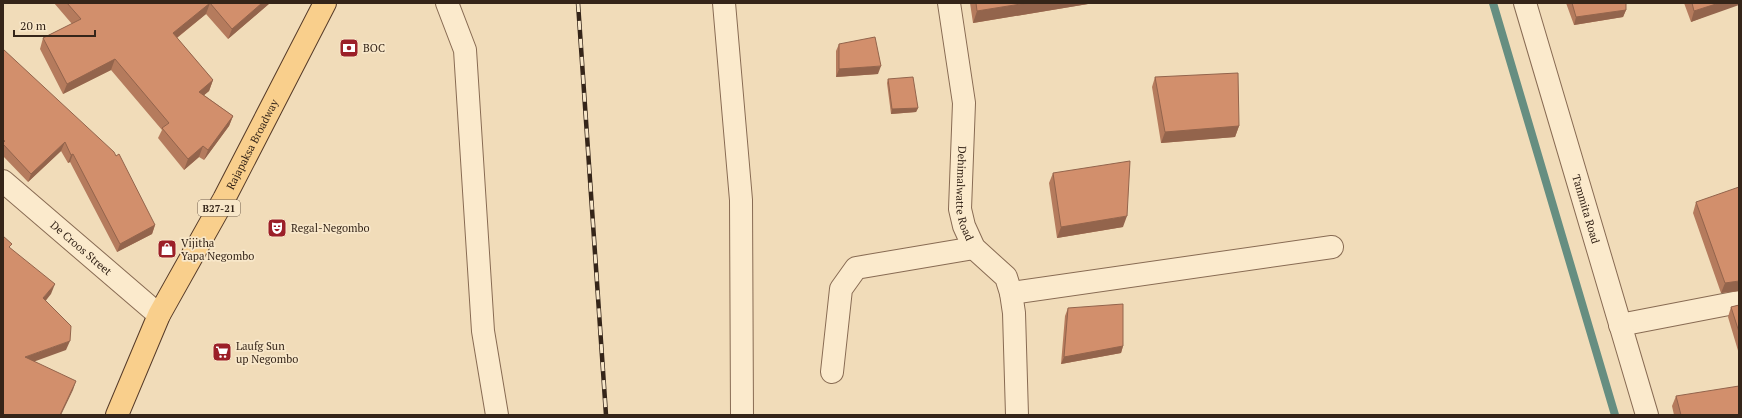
<svg xmlns="http://www.w3.org/2000/svg" width="1742" height="418" viewBox="0 0 1742 418" font-family="'PT Serif',serif">
  <style>
    .lines { fill: none; stroke-linecap: round; stroke-linejoin: round }
    .stream { stroke: #668e81; stroke-width: 8 }
    .minor-casing { stroke: #886b53; stroke-width: 24 }
    .tertiary-casing { stroke: #886b53; stroke-width: 24 }
    .primary-casing { stroke: #553a28; stroke-width: 24 }
    .minor { stroke: #fbeacc; stroke-width: 22 }
    .tertiary { stroke: #fbeacc; stroke-width: 22 }
    .primary { stroke: #f9cf8c; stroke-width: 22 }
    .rail-casing { stroke: #352519; stroke-width: 4.5 }
    .rail { stroke: #f8e7c9; stroke-width: 3; stroke-dasharray: 9; stroke-linecap: butt }
    .wall { fill: #b57b5d }
    .shaded-wall { fill: #93644c }
    .building { fill: #d28f6c; stroke: #93644c }
    .labels { text-anchor: middle; dominant-baseline: central; stroke-width: 3.5; stroke-linejoin: round; paint-order: stroke }
    .shield { fill: #f8e7c9; stroke: #705f4e; stroke-width: 1 }
    .shield-label { font-size: 10px; font-weight: bold; fill: #352519 }
    .poi-label { font-size: 11px; fill: #352519; stroke: #f8e7c9; text-anchor: start }
    .street-label { font-size: 11px; fill: #352519; stroke: #f8e7c9 }
  </style>
  <rect width="100%" height="100%" fill="#f1dcb9"/>
  <g class="lines">
    <path class="stream" d="M 1493,3 L 1615,415"/>
    <defs>
      <g id="minor">
        <path d="M 447,3 L 465,50 L 483,331 L 497,415"/>
        <path d="M 724,3 L 741,200 L 742,415"/>
        <path id="s1" d="M 949,3 L 964,103 L 960,209 L 964,226 L 974,248 L 1006,277 L 1011,293 L 1014,313 L 1017,415"/>
        <path id="s2" d="M 3,181 L 159,315"/>
        <path d="M 1011,293 L 1332,247"/>
        <path d="M 1620,325 L 1739,302"/>
        <path d="M 832,372 L 841,289 L 856,268 L 974,248"/>
      </g>
      <g id="tertiary">
        <path id="s3" d="M 1525,3 L 1647,415"/>
      </g>
      <g id="primary">
        <path id="s4" d="M 117,415 L 159,315 L 224,199 L 325,3"/>
      </g>
    </defs>
    <use href="#minor" class="minor-casing"/>
    <use href="#tertiary" class="tertiary-casing"/>
    <use href="#primary" class="primary-casing"/>
    <use href="#minor" class="minor"/>
    <use href="#tertiary" class="tertiary"/>
    <use href="#primary" class="primary"/>
    <defs>
      <path id="rail" d="M 578,3 L 606,415"/>
    </defs>
    <use href="#rail" class="rail-casing"/>
    <use href="#rail" class="rail"/>
  </g>
  <path class="wall" d="M 54,3 L 270,3 L 228,39 L 206,14 L 177,38 L 213,80 L 209,91 L 204,95 L 233,116 L 229,126 L 204,160 L 199,157 L 184,170 L 158,138 L 162,130 L 111,70 L 63,94 L 40,49 L 43,38 L 72,24 Z
    M 970,3 L 1094,3 L 973,23 Z
    M 1566,3 L 1626,3 L 1626,10 L 1623,17 L 1574,25 Z
    M 1684,3 L 1739,3 L 1691,22 Z
    M 839,44 L 878,74 L 836,77 L 836,51 Z
    M 3,49 L 155,225 L 152,234 L 117,252 L 70,162 L 68,163 L 61,151 L 28,182 L 3,156 Z
    M 1155,77 L 1239,126 L 1235,137 L 1161,143 L 1152,87 Z
    M 888,79 L 918,108 L 916,112 L 891,114 L 887,83 Z
    M 1053,173 L 1123,227 L 1057,238 L 1049,183 Z
    M 1696,202 L 1739,291 L 1721,293 L 1693,213 Z
    M 1739,305 L 1739,354 L 1728,317 L 1731,307 Z
    M 1068,308 L 1123,346 L 1121,353 L 1061,364 L 1065,316 Z
    M 1676,396 L 1739,415 L 1674,415 L 1672,406 Z"/>
  <path class="shaded-wall" d="M 210,3 L 206,14 L 169,44 L 173,33 Z
    M 262,3 L 270,3 L 228,39 L 232,29 Z
    M 1027,3 L 1094,3 L 973,23 L 977,11 Z
    M 1719,3 L 1739,3 L 1739,5 L 1691,22 L 1694,11 Z
    M 1626,10 L 1623,17 L 1574,25 L 1576,17 Z
    M 115,59 L 111,70 L 63,94 L 67,84 Z
    M 881,66 L 878,74 L 836,77 L 839,69 Z
    M 213,80 L 209,91 L 196,102 L 199,92 Z
    M 918,108 L 916,112 L 891,114 L 892,109 Z
    M 233,116 L 229,126 L 204,160 L 208,150 Z
    M 1239,126 L 1235,137 L 1161,143 L 1165,132 Z
    M 65,142 L 61,151 L 28,182 L 31,174 Z
    M 203,146 L 199,157 L 184,170 L 188,159 Z
    M 73,154 L 70,162 L 68,163 L 71,155 Z
    M 1127,216 L 1123,227 L 1057,238 L 1061,227 Z
    M 155,225 L 152,234 L 117,252 L 120,244 Z
    M 1739,281 L 1739,291 L 1721,293 L 1725,283 Z
    M 55,284 L 51,294 L 40,308 L 43,298 Z
    M 70,341 L 66,350 L 22,366 L 25,357 Z
    M 1123,346 L 1121,353 L 1061,364 L 1064,357 Z
    M 76,381 L 73,390 L 61,415 L 60,415 Z"/>
  <path class="building" d="M 67,3 L 262,3 L 232,29 L 210,3 L 173,33 L 213,80 L 199,92 L 233,116 L 208,150 L 203,146 L 188,159 L 162,128 L 169,123 L 115,59 L 67,84 L 43,38 L 81,19 Z
    M 976,3 L 1027,3 L 977,11 Z
    M 1572,3 L 1626,3 L 1626,10 L 1576,17 Z
    M 1692,3 L 1719,3 L 1694,11 Z
    M 875,37 L 881,66 L 839,69 L 839,44 Z
    M 3,49 L 114,152 L 116,156 L 119,154 L 155,225 L 120,244 L 73,154 L 71,155 L 65,142 L 31,174 L 3,144 L 3,143 L 5,141 L 3,140 Z
    M 1238,73 L 1239,126 L 1165,132 L 1155,77 Z
    M 913,77 L 918,108 L 892,109 L 888,79 Z
    M 1130,161 L 1127,216 L 1061,227 L 1053,173 Z
    M 1739,187 L 1739,281 L 1725,283 L 1696,202 Z
    M 3,236 L 12,244 L 9,247 L 55,284 L 43,298 L 71,326 L 70,341 L 25,357 L 76,381 L 60,415 L 3,415 Z
    M 1123,304 L 1123,346 L 1064,357 L 1068,308 Z
    M 1739,305 L 1739,332 L 1731,307 Z
    M 1739,386 L 1739,415 L 1681,415 L 1676,396 Z"/>
  <defs>
    <symbol id="bank-square" viewBox="-11 -11 22 22"><rect x="-9" y="-9" width="18" height="18" rx="4" fill="#9b1f28" stroke="#f8e7c9"/><path d="M-6-4H6V4H-6ZM0-2.3a2.3 2.3 0 1 0 0 4.6a2.3 2.3 0 1 0 0-4.6Z" fill="#fff"/></symbol>
    <symbol id="theatre-square" viewBox="-11 -11 22 22"><rect x="-9" y="-9" width="18" height="18" rx="4" fill="#9b1f28" stroke="#f8e7c9"/><path d="M-5-5.5Q0-4 5-5.5V0Q5 5 0 6Q-5 5-5 0ZM-3.3-2.5H-1v1.5H-3.3ZM1-2.5H3.3v1.5H1ZM-2.8 1Q0 5.5 2.8 1Z" fill="#fff"/></symbol>
    <symbol id="shop-square" viewBox="-11 -11 22 22"><rect x="-9" y="-9" width="18" height="18" rx="4" fill="#9b1f28" stroke="#f8e7c9"/><path d="M-5-2.5h2.3a2.7 3.5 0 0 1 5.4 0H5L5.5 6h-11ZM-1.5-2.5h3a1.5 2.3 0 0 0-3 0Z" fill="#fff"/></symbol>
    <symbol id="supermarket-square" viewBox="-11 -11 22 22"><rect x="-9" y="-9" width="18" height="18" rx="4" fill="#9b1f28" stroke="#f8e7c9"/><path d="M-6-5.5h2.5l.6 2H6L4.5 2H-2.5L-4.4-4H-6ZM-1.5 3.2a1.3 1.3 0 1 0 .1 0ZM3 3.2a1.3 1.3 0 1 0 .1 0Z" fill="#fff"/></symbol>
  </defs>
  <g fill-rule="evenodd">
    <use href="#bank-square" x="338" y="37" width="22" height="22"/>
    <use href="#theatre-square" x="266" y="217" width="22" height="22"/>
    <use href="#shop-square" x="156" y="238" width="22" height="22"/>
    <use href="#supermarket-square" x="211" y="341" width="22" height="22"/>
  </g>
  <g class="labels">
    <rect class="shield" x="198" y="200" width="42" height="16" rx="3"/>
    <g class="shield-label">
      <text x="219" y="208">B27-21</text>
    </g>
    <g class="poi-label">
      <text x="363" y="48">BOC</text>
      <text x="291" y="228">Regal-Negombo</text>
      <text x="181" y="243">Vijitha<tspan x="181" dy="13">Yapa Negombo</tspan></text>
      <text x="236" y="346">Laufg Sun<tspan x="236" dy="13">up Negombo</tspan></text>
    </g>
    <g class="street-label">
      <text stroke="none"><textPath href="#s4" startOffset="303">Rajapaksa Broadway</textPath></text>
      <text stroke="none"><textPath href="#s1" startOffset="192">Dehimalwatte Road</textPath></text>
      <text stroke="none"><textPath href="#s3" startOffset="215">Tammita Road</textPath></text>
      <text stroke="none"><textPath href="#s2" startOffset="103">De Croos Street</textPath></text>
    </g>
  </g>
  <rect width="1742" height="418" fill="none" stroke="#352519" stroke-width="8"/>
  <path d="M14 30v6h81v-6" fill="none" stroke="#352519" stroke-width="2"/>
  <text x="20" y="30" font-size="12" fill="#352519" stroke="#f8e7c9" stroke-width="3" paint-order="stroke">20 m</text>
</svg>
